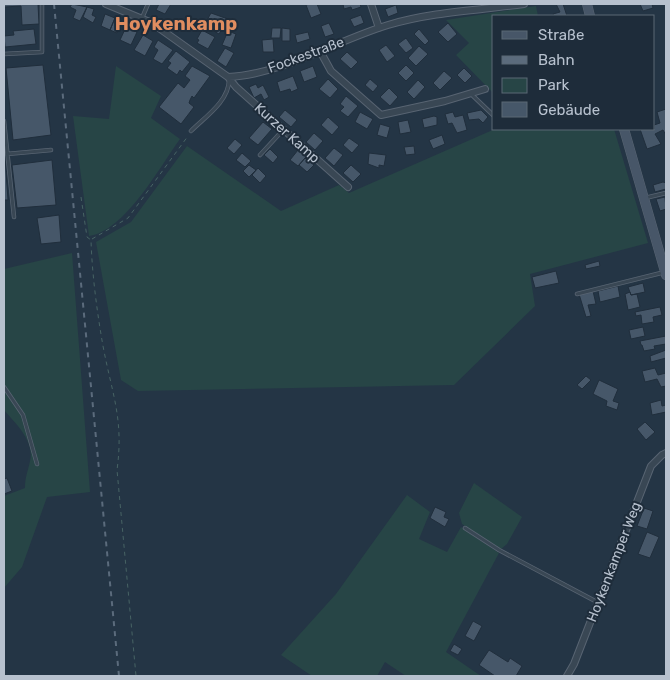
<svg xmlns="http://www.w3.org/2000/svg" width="670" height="680" viewBox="0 0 670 680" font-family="Rubik,sans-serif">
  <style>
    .green { fill: #274546 }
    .building { fill: #465769; stroke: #202e3c }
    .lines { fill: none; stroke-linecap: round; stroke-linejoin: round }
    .lane-casing { stroke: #586472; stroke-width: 4.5 }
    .street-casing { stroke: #586472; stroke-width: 8 }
    .secondary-casing { stroke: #586472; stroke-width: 10 }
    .path { stroke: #476364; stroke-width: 1; stroke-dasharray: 4 4; stroke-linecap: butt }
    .lane { stroke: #394754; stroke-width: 3 }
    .street { stroke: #394754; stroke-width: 6 }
    .secondary { stroke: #475668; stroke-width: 9 }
    .rail { stroke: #5b6b7c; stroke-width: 2; stroke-dasharray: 5 5; stroke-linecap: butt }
    .labels { text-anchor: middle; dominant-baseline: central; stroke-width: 4; stroke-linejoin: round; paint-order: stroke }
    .street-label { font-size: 14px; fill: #b7c1ce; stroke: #1e2c3a }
    .district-label { font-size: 19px; font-weight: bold; fill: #e08d60; stroke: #1e2c3a }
  </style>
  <rect width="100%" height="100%" fill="#243545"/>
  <path class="green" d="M 536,6 L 538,16 L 494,16 L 494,94 L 456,55 L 469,43 L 446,20 Z
    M 116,66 L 161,96 L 151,118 L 180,139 C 159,168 125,231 89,236 L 73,116 L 109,119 Z
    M 495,129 L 614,129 L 648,243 L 530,274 L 535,306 L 454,385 L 138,391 L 121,380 L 96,242 L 131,222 L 187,146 L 281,211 L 339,185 L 349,193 Z
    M 72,253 L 90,492 L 47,497 L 22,567 L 4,588 L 4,496 L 25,488 C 25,477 28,471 30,461 C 35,441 15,423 4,410 L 4,269 Z
    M 474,483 L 522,517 L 507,544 L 501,549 L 462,524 L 459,513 Z
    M 407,495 L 430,512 L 419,539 L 447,552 L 461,527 L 499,553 L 446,652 L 481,676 L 406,676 L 385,662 L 377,676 L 312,676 L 281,655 L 336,594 Z"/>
  <path class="building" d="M 4,4 L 38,4 L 39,24 L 22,25 L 21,6 L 4,7 Z
    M 72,4 L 87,7 L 80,21 L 73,18 L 76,10 L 70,7 Z
    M 159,4 L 171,4 L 165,14 L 156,10 Z
    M 310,4 L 317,4 L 321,14 L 311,18 L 306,5 Z
    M 343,4 L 360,4 L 361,7 L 352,10 L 351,7 L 344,9 Z
    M 556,4 L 563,4 L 567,16 L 554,16 L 553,14 L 560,12 Z
    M 640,4 L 652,4 L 653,8 L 643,11 Z
    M 396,5 L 398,13 L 388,17 L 385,9 Z
    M 87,7 L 94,9 L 92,15 L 96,17 L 93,23 L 83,17 Z
    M 211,13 L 228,19 L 219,34 L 212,30 L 215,25 L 207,20 Z
    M 105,14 L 115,18 L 110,30 L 101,26 Z
    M 361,15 L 364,23 L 354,27 L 350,19 Z
    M 115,18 L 120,20 L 117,33 L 110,30 Z
    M 329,23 L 334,34 L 325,37 L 321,26 Z
    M 448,23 L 457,34 L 448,42 L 438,32 Z
    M 126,27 L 137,32 L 131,45 L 120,40 Z
    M 272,28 L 281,28 L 280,38 L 271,38 Z
    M 282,28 L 290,29 L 290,41 L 282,41 Z
    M 34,29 L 36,44 L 5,47 L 4,36 L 14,35 L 13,31 Z
    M 419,29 L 429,41 L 425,45 L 414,34 Z
    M 202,30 L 215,37 L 208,49 L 197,43 L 199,40 L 197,39 Z
    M 228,31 L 236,34 L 231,48 L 222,45 Z
    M 308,32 L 310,39 L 297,43 L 295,35 Z
    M 143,35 L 153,41 L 145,56 L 134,50 Z
    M 406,38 L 413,48 L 406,53 L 398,44 Z
    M 273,39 L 274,52 L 263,52 L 262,40 Z
    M 158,40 L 173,50 L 162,64 L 153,59 L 158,50 L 154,47 Z
    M 386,45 L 395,56 L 387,62 L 379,50 Z
    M 419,46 L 428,54 L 416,66 L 408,58 Z
    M 225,48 L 234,53 L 226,67 L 217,61 Z
    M 176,51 L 190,62 L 182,72 L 180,70 L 177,75 L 167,68 L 171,63 L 168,61 Z
    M 347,52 L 358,62 L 351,69 L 340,59 Z
    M 43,65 L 51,135 L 13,140 L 6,68 Z
    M 406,65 L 414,73 L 406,81 L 398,73 Z
    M 192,66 L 210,76 L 194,98 L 192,96 L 190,100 L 189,103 L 194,107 L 181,124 L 159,107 L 178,83 L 184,88 L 190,80 L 185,76 Z
    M 313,66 L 317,77 L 304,82 L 300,71 Z
    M 464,68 L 472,76 L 465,83 L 457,75 Z
    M 444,71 L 452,78 L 440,90 L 433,83 Z
    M 293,76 L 298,89 L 291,92 L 290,89 L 280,92 L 277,82 Z
    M 328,79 L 338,89 L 330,98 L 319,89 Z
    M 370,79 L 378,86 L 373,92 L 365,85 Z
    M 418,80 L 425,87 L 414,99 L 407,92 Z
    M 256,84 L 258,88 L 263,85 L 269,97 L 264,100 L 261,94 L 254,98 L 249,87 Z
    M 389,88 L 398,97 L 390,106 L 380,97 Z
    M 346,96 L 358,106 L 348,117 L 340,111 L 344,107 L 340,104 Z
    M 666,109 L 666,135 L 663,130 L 655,134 L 661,144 L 647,149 L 640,129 L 654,129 L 654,125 L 660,123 L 657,112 Z
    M 285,110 L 297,120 L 291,127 L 279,117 Z
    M 481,110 L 488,117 L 483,123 L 479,119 L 469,120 L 467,113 Z
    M 360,112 L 373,119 L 367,129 L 355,122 Z
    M 453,112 L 455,117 L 463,115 L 467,130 L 457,133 L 452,123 L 448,124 L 445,114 Z
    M 434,116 L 437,117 L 437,125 L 424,128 L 422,119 Z
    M 328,117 L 339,127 L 332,135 L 321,125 Z
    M 408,120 L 411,132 L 400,134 L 398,122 Z
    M 263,122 L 272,129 L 258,145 L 249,138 Z
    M 380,124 L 390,127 L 387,138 L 377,135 Z
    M 314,133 L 323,141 L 315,150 L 306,142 Z
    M 442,135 L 445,144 L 433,149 L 429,140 Z
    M 349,138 L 359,145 L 352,153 L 343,145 Z
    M 235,139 L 242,145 L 234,154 L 227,148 Z
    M 4,143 L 8,200 L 4,200 Z
    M 414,146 L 415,154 L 406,155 L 404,147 Z
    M 334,148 L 343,155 L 334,166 L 325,158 Z
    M 270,149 L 278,157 L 273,163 L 264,155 Z
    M 298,150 L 306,157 L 298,166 L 290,160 Z
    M 242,153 L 251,161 L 245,167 L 236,160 Z
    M 369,153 L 386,155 L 384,166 L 379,165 L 379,168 L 368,164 Z
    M 305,158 L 314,165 L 307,172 L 299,165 Z
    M 52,160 L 56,205 L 17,208 L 12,165 Z
    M 249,165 L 256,170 L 249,177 L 243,171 Z
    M 351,165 L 361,174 L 353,182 L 343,173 Z
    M 258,168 L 266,176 L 260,183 L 252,175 Z
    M 663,182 L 666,183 L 666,189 L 655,192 L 653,185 Z
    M 665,197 L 666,209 L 660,211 L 656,199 Z
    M 59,215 L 61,242 L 41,244 L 37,218 Z
    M 599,261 L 600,266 L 586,269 L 585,265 Z
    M 556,271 L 559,283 L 535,288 L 532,277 Z
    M 643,283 L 645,292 L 631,295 L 628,287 Z
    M 618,286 L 620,297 L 600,302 L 598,291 Z
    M 593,291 L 596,304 L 588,305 L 591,316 L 586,317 L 579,294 Z
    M 630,292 L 631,295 L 637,294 L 640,307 L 628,310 L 625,294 Z
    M 660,307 L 662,315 L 653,317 L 654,322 L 642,324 L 641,315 L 636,316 L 635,312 Z
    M 643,327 L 645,336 L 631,339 L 629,330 Z
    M 666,336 L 666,344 L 654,346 L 655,349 L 644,351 L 642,345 L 641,345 L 640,341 Z
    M 666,350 L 666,358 L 651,362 L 650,356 Z
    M 655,368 L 658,375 L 666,373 L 666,386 L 661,387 L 657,379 L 645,382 L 642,371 Z
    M 586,376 L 591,380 L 582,389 L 577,385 Z
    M 599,380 L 618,389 L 613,401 L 619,403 L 617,410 L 606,406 L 607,401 L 593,394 Z
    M 661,400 L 662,406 L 666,405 L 666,412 L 652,415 L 650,403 Z
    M 645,422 L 655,432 L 646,440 L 637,429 Z
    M 7,478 L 12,491 L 4,494 L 4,479 Z
    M 435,507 L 446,512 L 444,517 L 449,519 L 445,527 L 430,518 Z
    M 644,508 L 653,511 L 647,529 L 637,526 Z
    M 647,532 L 659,537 L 650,558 L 638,554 Z
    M 473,621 L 482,626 L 474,641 L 465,636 Z
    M 454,644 L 462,649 L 458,655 L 450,651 Z
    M 489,650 L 508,662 L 510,658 L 522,666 L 516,676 L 495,676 L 479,665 Z"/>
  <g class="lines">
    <defs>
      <path id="lane" d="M 142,18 L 148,4
        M 4,54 L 42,52 L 42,4
        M 471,94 L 494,116
        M 4,121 L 14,217
        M 191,131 C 205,117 229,101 229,80
        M 7,154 L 51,150
        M 260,155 L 283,130
        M 645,198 L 666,193
        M 577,294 L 665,272
        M 4,387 L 23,415 L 37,464
        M 465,528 L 499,550 L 597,602"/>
      <path id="street" d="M 106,4 L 152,23 L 228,77 C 280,75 338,40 388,25 C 431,12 480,10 524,4
        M 371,4 L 379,28
        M 320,51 L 331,71 L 381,115 L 445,101 L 485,89
        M 228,77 L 236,87 L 348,187
        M 567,676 L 574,664 L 651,466 L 662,455 L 666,453"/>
      <path id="secondary" d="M 587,4 L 590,16
        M 624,129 L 666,275"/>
    </defs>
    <use href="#lane" class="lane-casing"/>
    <use href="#street" class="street-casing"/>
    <use href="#secondary" class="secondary-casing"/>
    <path class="path" d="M 81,197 L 87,237 L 91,240 C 92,274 97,312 103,346 C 112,394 124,419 117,470 L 136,676
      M 92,239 L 128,218 L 188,136"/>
    <use href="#lane" class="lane"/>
    <use href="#street" class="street"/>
    <use href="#secondary" class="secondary"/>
    <path class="rail" d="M 54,4 L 119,676"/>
  </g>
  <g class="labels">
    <g class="street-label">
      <text transform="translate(306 55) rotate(-20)">Fockestraße</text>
      <text transform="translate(287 133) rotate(42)">Kurzer Kamp</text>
      <text transform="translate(614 562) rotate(-69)">Hoykenkamper Weg</text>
    </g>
    <g class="district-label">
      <text x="176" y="23">Hoykenkamp</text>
    </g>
  </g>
  <rect width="670" height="680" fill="none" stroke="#b7c1ce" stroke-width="10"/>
  <rect x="492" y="15" width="162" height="115" fill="#1e2c3a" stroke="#5b6875"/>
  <rect x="502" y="31" width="25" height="8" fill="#475668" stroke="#5b6875"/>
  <text x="538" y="40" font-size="15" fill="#b7c1ce">Straße</text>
  <rect x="502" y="56" width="25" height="8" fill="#5b6b7c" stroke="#5b6875"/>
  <text x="538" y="65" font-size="15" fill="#b7c1ce">Bahn</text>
  <rect x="502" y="78" width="25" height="15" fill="#274546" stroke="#5b6875"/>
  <text x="538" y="90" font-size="15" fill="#b7c1ce">Park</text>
  <rect x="502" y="102" width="25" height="15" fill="#465769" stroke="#5b6875"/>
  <text x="538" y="115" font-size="15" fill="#b7c1ce">Gebäude</text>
</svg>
